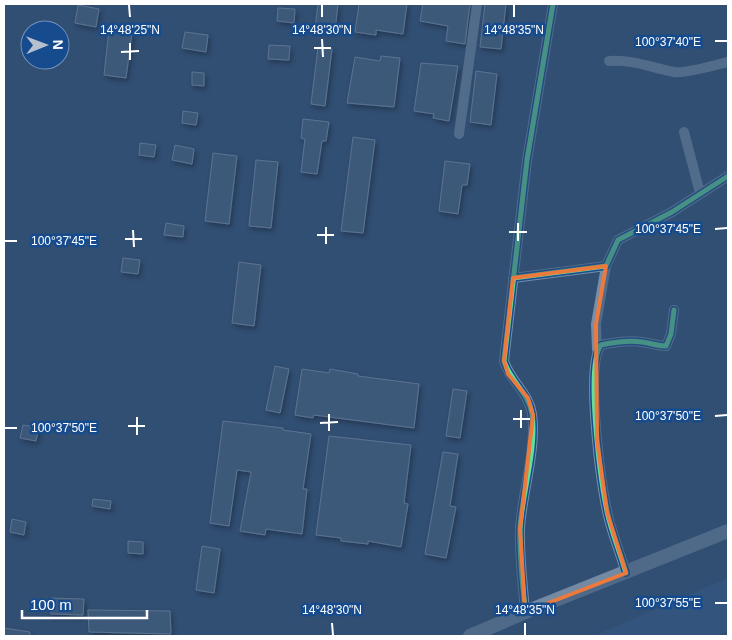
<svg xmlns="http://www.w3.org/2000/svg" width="732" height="640" viewBox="0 0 732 640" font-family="Helvetica,sans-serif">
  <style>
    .water { fill: #345b8b }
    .building { fill: #4e6683; stroke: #8d9fb5; filter: url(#shadow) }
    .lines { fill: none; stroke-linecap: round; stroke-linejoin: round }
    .street { stroke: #788ea7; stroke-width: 10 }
    .secondary { stroke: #748aa3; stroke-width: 14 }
    .cycleway-casing { stroke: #164b8e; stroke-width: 8 }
    .cycleway { stroke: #60e19b; stroke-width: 5 }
    .marked { fill: none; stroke: #ed7a3d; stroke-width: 4; stroke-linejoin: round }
    .ticks { fill: none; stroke: #fff; stroke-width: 2 }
    .ticks-label { font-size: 12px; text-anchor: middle; fill: #fff; stroke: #164b8e; stroke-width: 5; stroke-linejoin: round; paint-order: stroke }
  </style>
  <defs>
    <filter id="shadow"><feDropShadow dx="2" dy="3" stdDeviation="2.5" flood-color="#0009"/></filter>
  </defs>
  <rect width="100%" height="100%" fill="#314e73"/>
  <path class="water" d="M 728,578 L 728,631 L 717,636 L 593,636 Z"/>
  <path class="building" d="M 318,4 L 338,4 L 335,31 L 315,28 Z
    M 359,4 L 407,4 L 403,34 L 376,30 L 376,35 L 355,32 Z
    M 423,4 L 470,4 L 465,44 L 446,41 L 448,26 L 420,21 Z
    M 485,4 L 506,4 L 501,49 L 480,47 Z
    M 78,5 L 99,9 L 96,27 L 75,23 Z
    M 278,8 L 295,9 L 294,23 L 277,21 Z
    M 109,30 L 132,33 L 126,78 L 104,75 Z
    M 185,32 L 208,35 L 206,52 L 182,48 Z
    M 269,45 L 290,46 L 289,60 L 268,59 Z
    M 318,47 L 332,49 L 325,106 L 311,104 Z
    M 381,56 L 400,58 L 394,107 L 347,103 L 355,57 L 380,61 Z
    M 421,63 L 458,66 L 449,121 L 433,118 L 434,114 L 414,111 Z
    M 476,71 L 497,74 L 491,125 L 470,122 Z
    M 192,72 L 204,73 L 204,86 L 192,85 Z
    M 183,111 L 198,113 L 196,125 L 182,123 Z
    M 303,119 L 329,122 L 326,141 L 322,141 L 317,174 L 301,172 L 305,139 L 301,138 Z
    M 353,137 L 375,140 L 363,233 L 341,231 Z
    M 140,143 L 156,145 L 154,157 L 139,155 Z
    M 175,145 L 194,149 L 192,164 L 172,160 Z
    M 213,153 L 237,156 L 229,224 L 205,221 Z
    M 256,160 L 278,162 L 271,228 L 249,226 Z
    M 445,161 L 470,164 L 467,185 L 462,185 L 458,214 L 439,211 Z
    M 166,223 L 184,226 L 183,237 L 164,235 Z
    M 123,258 L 140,260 L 138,274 L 121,272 Z
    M 239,262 L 261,265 L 254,326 L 232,323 Z
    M 275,366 L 289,369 L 280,413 L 266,410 Z
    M 302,369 L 329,373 L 330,369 L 358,374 L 358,376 L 419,384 L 414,428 L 314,415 L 313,418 L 295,415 Z
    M 453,389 L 467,391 L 460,438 L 446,436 Z
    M 223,421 L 283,428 L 283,430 L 311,434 L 303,489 L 307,489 L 302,534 L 266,529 L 265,535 L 240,531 L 251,472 L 237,470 L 229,526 L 210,523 Z
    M 23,425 L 39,427 L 36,441 L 20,438 Z
    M 329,436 L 411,445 L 404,503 L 408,504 L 401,547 L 368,541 L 368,544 L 341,541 L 341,538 L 316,535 Z
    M 443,452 L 458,454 L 450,506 L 456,507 L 446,558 L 425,554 Z
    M 93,499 L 111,501 L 110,509 L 92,506 Z
    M 12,519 L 26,522 L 24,535 L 10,532 Z
    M 128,541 L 143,542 L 143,554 L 128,553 Z
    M 202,546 L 220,549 L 214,593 L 196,590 Z
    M 51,598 L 84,599 L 83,615 L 51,614 Z
    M 88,610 L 170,611 L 171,634 L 89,632 Z
    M 4,628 L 30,632 L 30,636 L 4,636 Z"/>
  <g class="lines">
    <path class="street" d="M 609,61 C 632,59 652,68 674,72 C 687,74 714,65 728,62
      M 684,132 L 700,193
      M 459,134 L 477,4
      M 513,278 L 606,266 L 618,240 L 672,212 L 728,176
      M 597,349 L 596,324 L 606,266
      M 626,573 C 620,552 611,531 607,511 C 601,482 585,366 601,345 C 615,342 628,340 642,342 C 651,343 657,346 666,346 L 671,334 L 674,310
      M 525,612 C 523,585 519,555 520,528 C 522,494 537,448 532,414 C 529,393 510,381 504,361 L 527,160 L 553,4"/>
    <path class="secondary" d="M 470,636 L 528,611 L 728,531"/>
    <defs>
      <path id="cycleway" d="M 513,278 L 606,266 L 618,240 L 672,212 L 728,176
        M 626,573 C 620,552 611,531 607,511 C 601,482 585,366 601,345 C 615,342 628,340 642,342 C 651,343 657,346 666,346 L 671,334 L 674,310
        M 525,612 C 523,585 519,555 520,528 C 522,494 537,448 532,414 C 529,393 510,381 504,361 L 527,160 L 553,4"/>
    </defs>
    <use href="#cycleway" class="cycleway-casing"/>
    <use href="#cycleway" class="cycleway"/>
  </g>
  <path d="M0 0H732V640H0ZM 606,266 L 596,324 L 597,440 L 607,512 L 626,573 L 525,612 L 520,529 L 533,415 L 528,398 L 508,374 L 504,361 L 513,278 Z" fill="#314e73" fill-opacity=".55" fill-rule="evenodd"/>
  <path class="marked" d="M 606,266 L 596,324 L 597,440 L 607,512 L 626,573 L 525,612 L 520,529 L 533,415 L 528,398 L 508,374 L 504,361 L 513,278 Z"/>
  <path class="ticks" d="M 129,5 L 130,17M 322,5 L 322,17M 514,5 L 514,17M 322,39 L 323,57M 715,41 L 727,41M 130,43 L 130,60M 314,48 L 331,48M 121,52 L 139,51M 518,223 L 518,241M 326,227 L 326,244M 715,229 L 727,228M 133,230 L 134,247M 509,232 L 527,232M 317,235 L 334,235M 125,239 L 142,239M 5,241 L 17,241M 521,410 L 521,428M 329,414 L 329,431M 715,416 L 727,415M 137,417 L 137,435M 513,419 L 530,419M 320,423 L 338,422M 128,426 L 145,426M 5,428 L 17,428M 715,603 L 727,603M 332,623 L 333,635M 525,623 L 525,635"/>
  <g class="ticks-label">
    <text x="130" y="34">14°48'25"N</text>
    <text x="322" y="34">14°48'30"N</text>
    <text x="514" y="34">14°48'35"N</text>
    <text x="668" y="46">100°37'40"E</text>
    <text x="668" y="233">100°37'45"E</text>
    <text x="64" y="245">100°37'45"E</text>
    <text x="668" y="420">100°37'50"E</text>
    <text x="64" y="432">100°37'50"E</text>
    <text x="668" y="607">100°37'55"E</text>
    <text x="332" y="614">14°48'30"N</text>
    <text x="525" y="614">14°48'35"N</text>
  </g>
  <rect width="732" height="640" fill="none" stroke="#ffffff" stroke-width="10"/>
  <g transform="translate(45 45) rotate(89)"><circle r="24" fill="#164b8e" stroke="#7393bb"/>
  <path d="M0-4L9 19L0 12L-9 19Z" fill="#b7c1ce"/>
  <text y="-8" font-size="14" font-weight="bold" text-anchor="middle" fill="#ffffff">N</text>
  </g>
  <path d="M22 610v8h125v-8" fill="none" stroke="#ffffff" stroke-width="2.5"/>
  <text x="30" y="610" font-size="15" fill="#ffffff" stroke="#164b8e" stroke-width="4" paint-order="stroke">100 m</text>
</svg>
